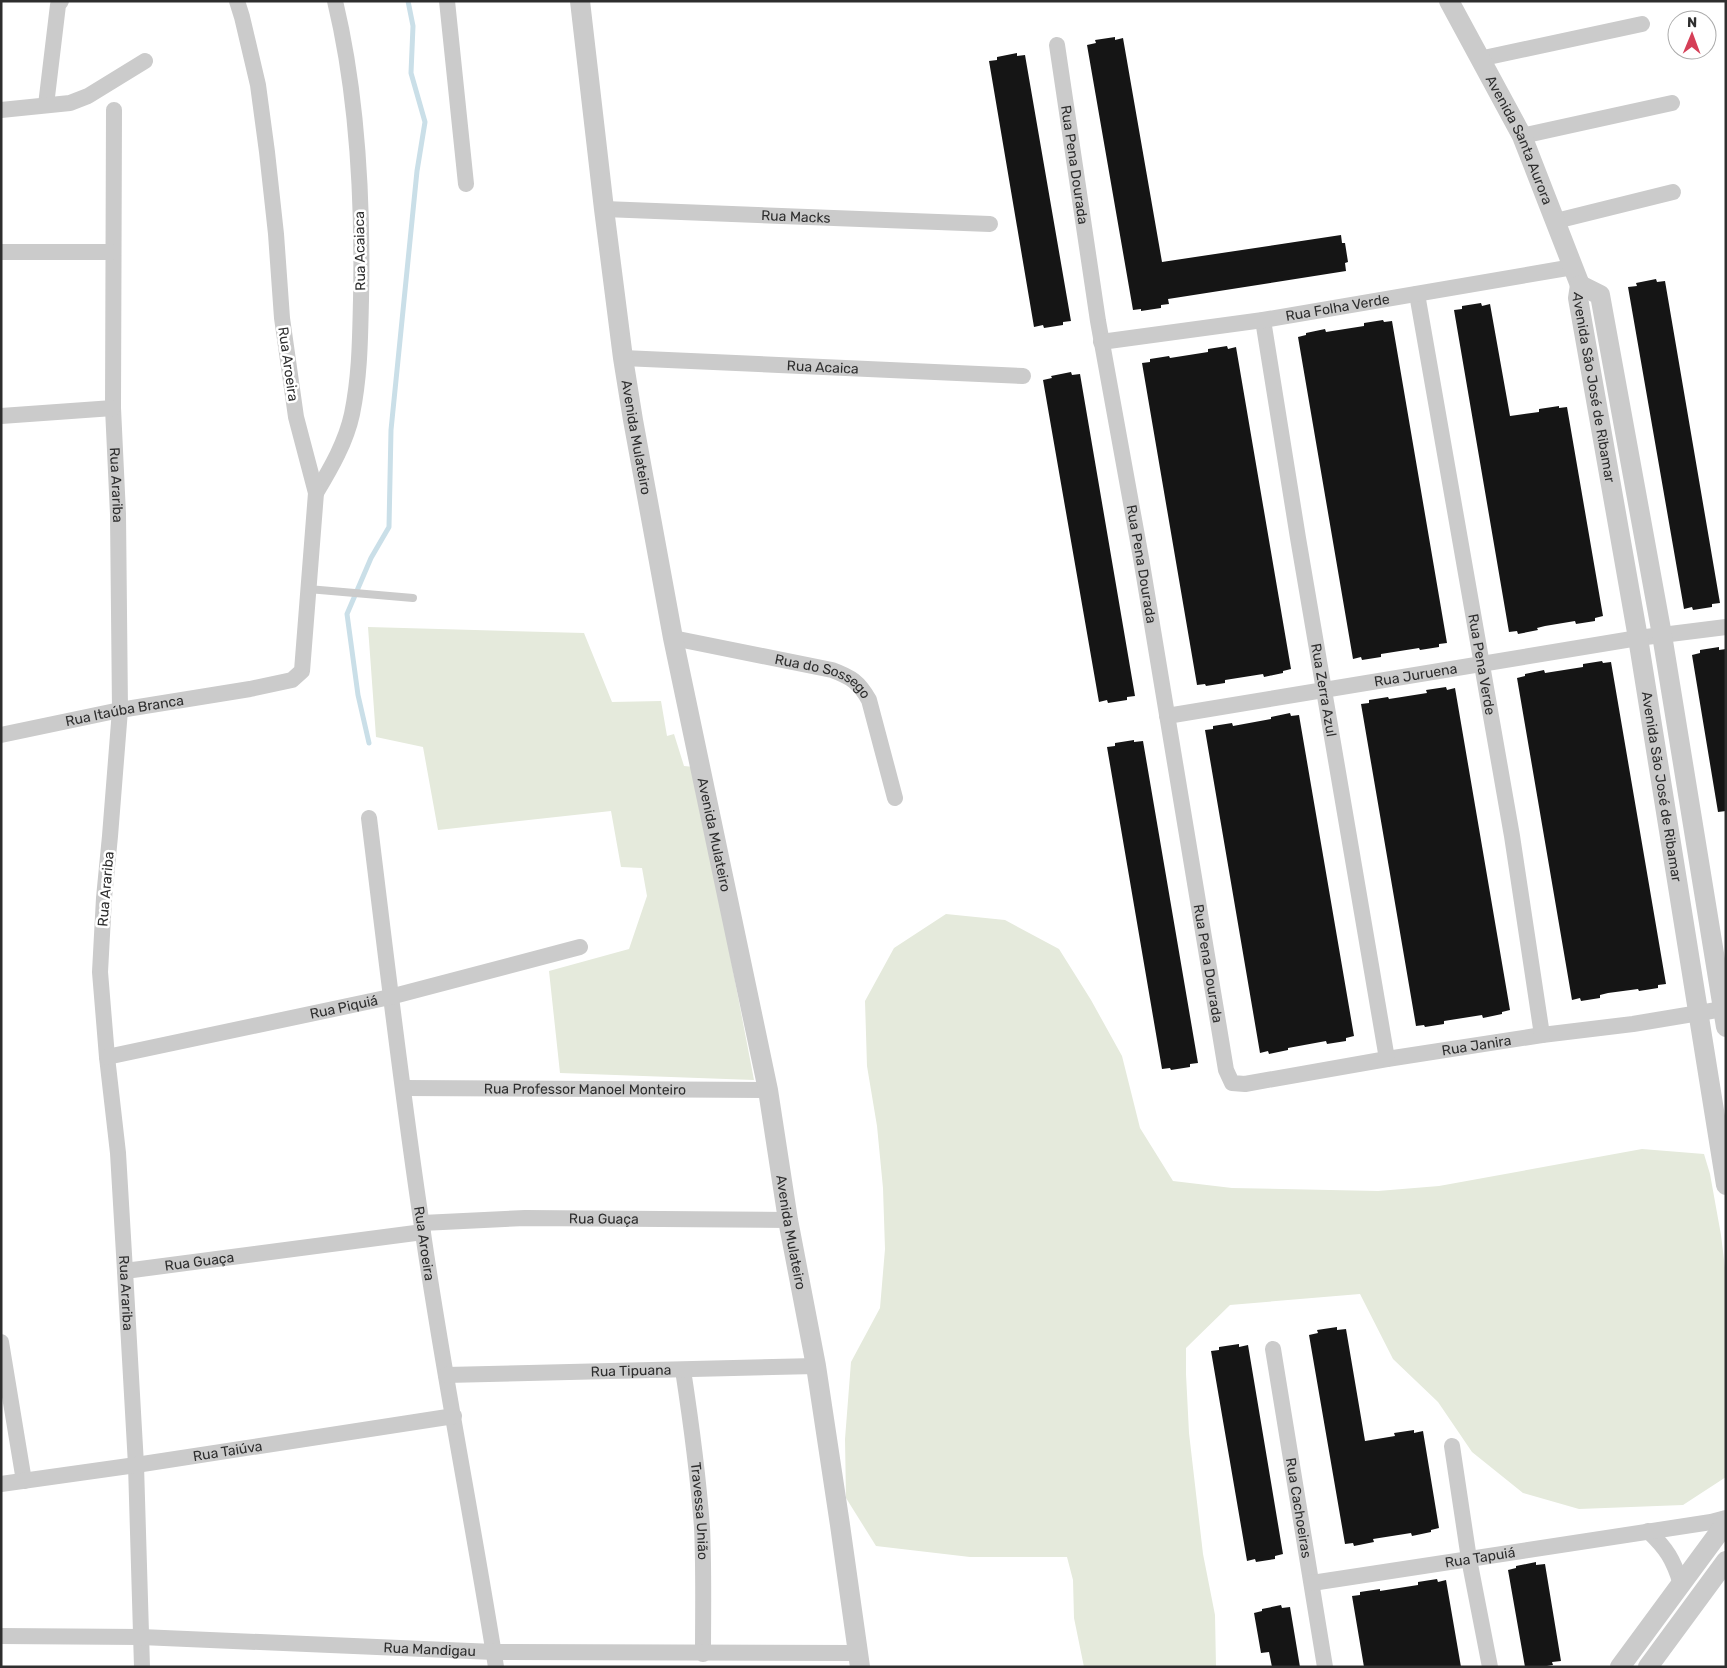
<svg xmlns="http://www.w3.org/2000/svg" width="1727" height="1668" viewBox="0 0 1727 1668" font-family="Rubik,sans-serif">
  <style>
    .green { fill: #e5eadc }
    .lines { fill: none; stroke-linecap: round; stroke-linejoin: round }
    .stream { stroke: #cadfe8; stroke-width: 5 }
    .building { fill: #151515 }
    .service { stroke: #cbcbcb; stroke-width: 8 }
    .minor { stroke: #cbcbcb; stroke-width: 16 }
    .tertiary { stroke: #cbcbcb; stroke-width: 20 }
    .labels { text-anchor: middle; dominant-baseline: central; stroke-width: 5; stroke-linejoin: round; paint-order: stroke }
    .street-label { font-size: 14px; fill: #2e2e2e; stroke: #fff }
  </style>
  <rect width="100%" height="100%" fill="#fff"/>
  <path class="green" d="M 368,627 L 584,633 L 612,702 L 661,701 L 667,736 L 674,734 L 684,766 L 694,767 L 754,1080 L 560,1073 L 549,971 L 629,949 L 647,896 L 642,868 L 621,867 L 611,811 L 438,830 L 423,747 L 376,737 Z
    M 946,914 L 1005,920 L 1059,949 L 1091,1000 L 1122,1056 L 1140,1128 L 1173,1181 L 1232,1188 L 1378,1191 L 1439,1186 L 1642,1149 L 1704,1154 L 1710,1174 L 1721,1235 L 1726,1276 L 1726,1477 L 1683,1505 L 1579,1509 L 1523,1493 L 1472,1452 L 1438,1402 L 1393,1359 L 1360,1294 L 1230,1305 L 1186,1348 L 1186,1374 L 1189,1433 L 1203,1554 L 1215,1615 L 1216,1667 L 1084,1667 L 1074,1618 L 1073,1580 L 1067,1557 L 970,1557 L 876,1546 L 846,1498 L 845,1439 L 851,1362 L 880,1308 L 885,1249 L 883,1188 L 877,1126 L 867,1066 L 865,1001 L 894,948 Z"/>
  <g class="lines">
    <path class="stream" d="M 369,743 L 358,695 L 347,614 L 371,558 L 389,527 L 391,430 L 417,171 L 425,122 L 411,73 L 413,26 L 408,1"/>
  </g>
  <path class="building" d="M 1115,37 L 1115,40 L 1123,38 L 1162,262 L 1341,235 L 1342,243 L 1345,243 L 1348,262 L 1345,263 L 1346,271 L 1168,299 L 1169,304 L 1161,305 L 1161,308 L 1141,311 L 1141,309 L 1133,310 L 1087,45 L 1096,43 L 1095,40 Z
    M 1017,53 L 1017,56 L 1025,55 L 1071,321 L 1063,322 L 1063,325 L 1044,328 L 1043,325 L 1034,327 L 989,61 L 997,60 L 997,57 Z
    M 1656,279 L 1657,282 L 1665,281 L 1720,603 L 1712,604 L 1712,607 L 1693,610 L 1692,607 L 1684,609 L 1628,287 L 1637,286 L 1636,283 Z
    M 1481,303 L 1482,306 L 1490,304 L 1510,416 L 1539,412 L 1539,409 L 1559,406 L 1559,408 L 1567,407 L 1603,616 L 1595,618 L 1595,621 L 1576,624 L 1575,621 L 1545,626 L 1537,628 L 1538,630 L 1518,634 L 1517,631 L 1509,632 L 1454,310 L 1462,309 L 1462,306 Z
    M 1383,320 L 1384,322 L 1392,321 L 1447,643 L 1439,644 L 1439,647 L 1420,650 L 1419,648 L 1381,654 L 1381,657 L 1362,660 L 1361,657 L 1353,659 L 1298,337 L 1306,335 L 1306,333 L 1325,329 L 1326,332 L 1364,326 L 1364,323 Z
    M 1227,346 L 1228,349 L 1236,347 L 1291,669 L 1283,671 L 1283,673 L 1264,677 L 1263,674 L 1225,680 L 1225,683 L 1206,686 L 1205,684 L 1197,685 L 1142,363 L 1150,362 L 1150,359 L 1169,356 L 1170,358 L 1208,352 L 1208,349 Z
    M 1071,372 L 1072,375 L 1080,374 L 1135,696 L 1127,697 L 1127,700 L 1108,703 L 1107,700 L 1099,702 L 1043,380 L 1052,378 L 1051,376 Z
    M 1719,647 L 1719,650 L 1726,649 L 1726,811 L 1718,812 L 1692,655 L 1700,653 L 1700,650 Z
    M 1602,661 L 1603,663 L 1611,662 L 1666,984 L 1658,985 L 1658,988 L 1639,991 L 1638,989 L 1608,993 L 1600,995 L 1600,998 L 1581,1001 L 1580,998 L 1572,1000 L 1517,678 L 1525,676 L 1525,674 L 1544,670 L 1545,673 L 1583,667 L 1583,664 Z
    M 1446,687 L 1447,690 L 1455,688 L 1510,1010 L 1502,1012 L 1502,1014 L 1483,1018 L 1482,1015 L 1444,1021 L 1444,1024 L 1425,1027 L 1424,1025 L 1416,1026 L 1361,704 L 1369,703 L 1369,700 L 1388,697 L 1389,699 L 1427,693 L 1426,690 Z
    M 1290,713 L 1291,716 L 1299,715 L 1354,1036 L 1346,1038 L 1346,1041 L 1327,1044 L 1326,1041 L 1288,1048 L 1288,1050 L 1269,1054 L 1268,1051 L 1260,1053 L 1205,730 L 1213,729 L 1213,726 L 1232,723 L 1233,726 L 1271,719 L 1271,717 Z
    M 1134,740 L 1134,742 L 1143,741 L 1198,1063 L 1190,1064 L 1190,1067 L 1171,1070 L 1170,1068 L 1162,1069 L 1107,747 L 1115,746 L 1115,743 Z
    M 1337,1327 L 1337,1330 L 1346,1329 L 1365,1441 L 1395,1436 L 1394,1433 L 1414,1430 L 1414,1433 L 1423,1431 L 1439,1528 L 1431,1530 L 1431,1532 L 1412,1536 L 1411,1533 L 1373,1539 L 1374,1542 L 1354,1546 L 1353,1543 L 1345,1544 L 1309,1335 L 1318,1333 L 1317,1330 Z
    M 1239,1344 L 1239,1347 L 1248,1345 L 1283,1554 L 1275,1556 L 1275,1559 L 1256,1562 L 1255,1559 L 1247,1561 L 1211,1351 L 1219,1350 L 1219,1347 Z
    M 1536,1562 L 1536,1565 L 1545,1564 L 1561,1661 L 1552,1662 L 1553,1665 L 1541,1667 L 1525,1667 L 1508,1570 L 1516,1568 L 1516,1566 Z
    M 1437,1579 L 1438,1582 L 1446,1580 L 1461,1667 L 1364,1667 L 1352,1596 L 1360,1595 L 1360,1592 L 1380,1589 L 1380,1591 L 1418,1585 L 1418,1582 Z
    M 1281,1605 L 1282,1608 L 1290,1607 L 1300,1667 L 1272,1667 L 1269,1652 L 1261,1653 L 1254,1613 L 1262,1611 L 1262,1609 Z"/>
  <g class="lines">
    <path class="service" d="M 308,589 L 413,598"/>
    <g class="minor">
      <path d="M 447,1 L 466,184"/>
      <path id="s1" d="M 1057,45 L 1098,321 L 1141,558 L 1226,1070 L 1232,1083 L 1245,1084 L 1387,1059 L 1542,1035 L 1633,1024 L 1723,1009"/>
      <path d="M 1479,59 L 1642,24"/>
      <path d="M 46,105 L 58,5 L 61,1"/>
      <path d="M 1,110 L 70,103 L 88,96 L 145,61"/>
      <path id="s2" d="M 114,110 L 113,408 L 118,514 L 120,710 L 110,836 L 104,898 L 100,972 L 107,1057 L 118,1153 L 125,1271 L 136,1465 L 142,1667"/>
      <path d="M 1522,136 L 1672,103"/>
      <path id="s3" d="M 604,209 L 990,224"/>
      <path d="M 1556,221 L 1673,192"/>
      <path d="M 1,252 L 113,252"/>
      <path id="s4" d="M 1417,294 L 1512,836 L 1542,1035"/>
      <path id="s5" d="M 1263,320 L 1298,538 L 1387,1059"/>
      <path id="s6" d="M 1101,342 L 1263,320 L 1573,267"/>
      <path id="s7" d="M 623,358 L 1023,376"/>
      <path d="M 1,416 L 113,408"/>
      <path d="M 316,493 C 331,468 346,442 352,414 C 360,375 360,339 361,300 C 363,202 358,97 335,1"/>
      <path id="s8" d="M 673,638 L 832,670 C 851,677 859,682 869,700 L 895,798"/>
      <path id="s9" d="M 1167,716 L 1638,638 L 1726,627"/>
      <path id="s10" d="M 1,735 L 120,710 L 250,689 L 292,680 L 302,671 L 316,493 L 296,417 L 282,318 L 276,234 L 267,152 L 258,85 L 242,17 L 237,1"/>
      <path id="s11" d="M 369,818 C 386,956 402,1095 423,1233 C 444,1378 473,1522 496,1667"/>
      <path id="s12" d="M 107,1057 L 390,997 L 580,947"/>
      <path id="s13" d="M 403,1088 L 768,1090"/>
      <path id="s14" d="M 422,1223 L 525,1218 L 788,1220"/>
      <path id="s15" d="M 125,1271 L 423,1232"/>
      <path d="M 1,1342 L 24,1481"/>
      <path id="s16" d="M 1273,1349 L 1325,1667"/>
      <path id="s17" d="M 683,1370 C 691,1422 698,1474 702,1527 C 704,1569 703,1611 703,1654"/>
      <path id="s18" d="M 446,1375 L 816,1366"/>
      <path d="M 1452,1446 L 1469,1559 L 1490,1667"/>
      <path id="s19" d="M 1,1484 L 136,1465 L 454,1416"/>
      <path d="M 1648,1531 C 1667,1549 1673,1559 1681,1584"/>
      <path id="s20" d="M 1312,1583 L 1711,1522 L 1726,1518"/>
      <path id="s21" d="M 1,1636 L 141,1637 L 494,1652 L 857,1653"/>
    </g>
    <g class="tertiary">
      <path id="s22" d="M 580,1 L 604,209 L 623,358 L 633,420 L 673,638 L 768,1090 L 788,1220 L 816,1366 L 840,1525 L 860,1667"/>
      <path id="s23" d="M 1449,1 L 1522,136 L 1580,285"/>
      <path id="s24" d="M 1580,285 L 1578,298 L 1638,638 L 1726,1185"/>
      <path d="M 1580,285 L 1600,295 L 1662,635 L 1726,1027"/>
      <path d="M 1620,1667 L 1726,1523"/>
      <path d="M 1648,1667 L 1726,1561"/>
    </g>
  </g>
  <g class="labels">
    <g class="street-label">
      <text stroke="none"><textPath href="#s23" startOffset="156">Avenida Santa Aurora</textPath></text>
      <text stroke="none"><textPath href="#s1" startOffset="121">Rua Pena Dourada</textPath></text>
      <text stroke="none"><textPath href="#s3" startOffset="192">Rua Macks</textPath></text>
      <text transform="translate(360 251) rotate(-91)">Rua Acaiaca</text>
      <text stroke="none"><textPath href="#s6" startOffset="239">Rua Folha Verde</textPath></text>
      <text transform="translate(288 364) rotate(82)">Rua Aroeira</text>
      <text stroke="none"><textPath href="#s7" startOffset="200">Rua Acaica</textPath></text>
      <text stroke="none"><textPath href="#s24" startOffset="104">Avenida São José de Ribamar</textPath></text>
      <text stroke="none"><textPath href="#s22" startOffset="440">Avenida Mulateiro</textPath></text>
      <text stroke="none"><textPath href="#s2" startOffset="375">Rua Arariba</textPath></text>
      <text stroke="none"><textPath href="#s1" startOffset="526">Rua Pena Dourada</textPath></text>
      <text stroke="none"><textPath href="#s4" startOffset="376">Rua Pena Verde</textPath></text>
      <text stroke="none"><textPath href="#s9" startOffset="252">Rua Juruena</textPath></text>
      <text stroke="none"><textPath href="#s8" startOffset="156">Rua do Sossego</textPath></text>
      <text stroke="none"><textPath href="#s5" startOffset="375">Rua Zerra Azul</textPath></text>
      <text stroke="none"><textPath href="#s10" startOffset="126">Rua Itaúba Branca</textPath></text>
      <text stroke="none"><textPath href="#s24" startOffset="509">Avenida São José de Ribamar</textPath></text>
      <text stroke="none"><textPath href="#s22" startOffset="845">Avenida Mulateiro</textPath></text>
      <text transform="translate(106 889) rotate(-85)">Rua Arariba</text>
      <text stroke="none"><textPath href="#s1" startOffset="931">Rua Pena Dourada</textPath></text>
      <text stroke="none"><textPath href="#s12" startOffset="242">Rua Piquiá</textPath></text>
      <text stroke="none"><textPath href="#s1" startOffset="1301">Rua Janira</textPath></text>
      <text stroke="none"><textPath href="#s13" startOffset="182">Rua Professor Manoel Monteiro</textPath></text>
      <text stroke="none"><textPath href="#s14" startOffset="182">Rua Guaça</textPath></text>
      <text stroke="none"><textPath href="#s22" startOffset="1250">Avenida Mulateiro</textPath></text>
      <text stroke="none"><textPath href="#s11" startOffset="429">Rua Aroeira</textPath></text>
      <text stroke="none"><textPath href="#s15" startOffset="75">Rua Guaça</textPath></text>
      <text stroke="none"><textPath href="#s2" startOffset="1185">Rua Arariba</textPath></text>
      <text stroke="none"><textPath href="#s18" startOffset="185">Rua Tipuana</textPath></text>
      <text stroke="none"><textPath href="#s19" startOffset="229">Rua Taiúva</textPath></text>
      <text stroke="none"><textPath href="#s16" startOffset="161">Rua Cachoeiras</textPath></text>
      <text stroke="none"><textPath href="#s17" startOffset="142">Travessa União</textPath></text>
      <text stroke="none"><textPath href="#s20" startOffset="170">Rua Tapuiá</textPath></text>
      <text stroke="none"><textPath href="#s21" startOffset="429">Rua Mandigau</textPath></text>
    </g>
  </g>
  <rect width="1727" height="1668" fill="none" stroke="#2e2e2e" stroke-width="5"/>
  <g transform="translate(1692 35) rotate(1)"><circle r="24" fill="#ffffff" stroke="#ababab"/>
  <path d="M0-4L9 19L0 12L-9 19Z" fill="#d53f57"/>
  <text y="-8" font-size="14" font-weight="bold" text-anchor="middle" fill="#2e2e2e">N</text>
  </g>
</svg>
